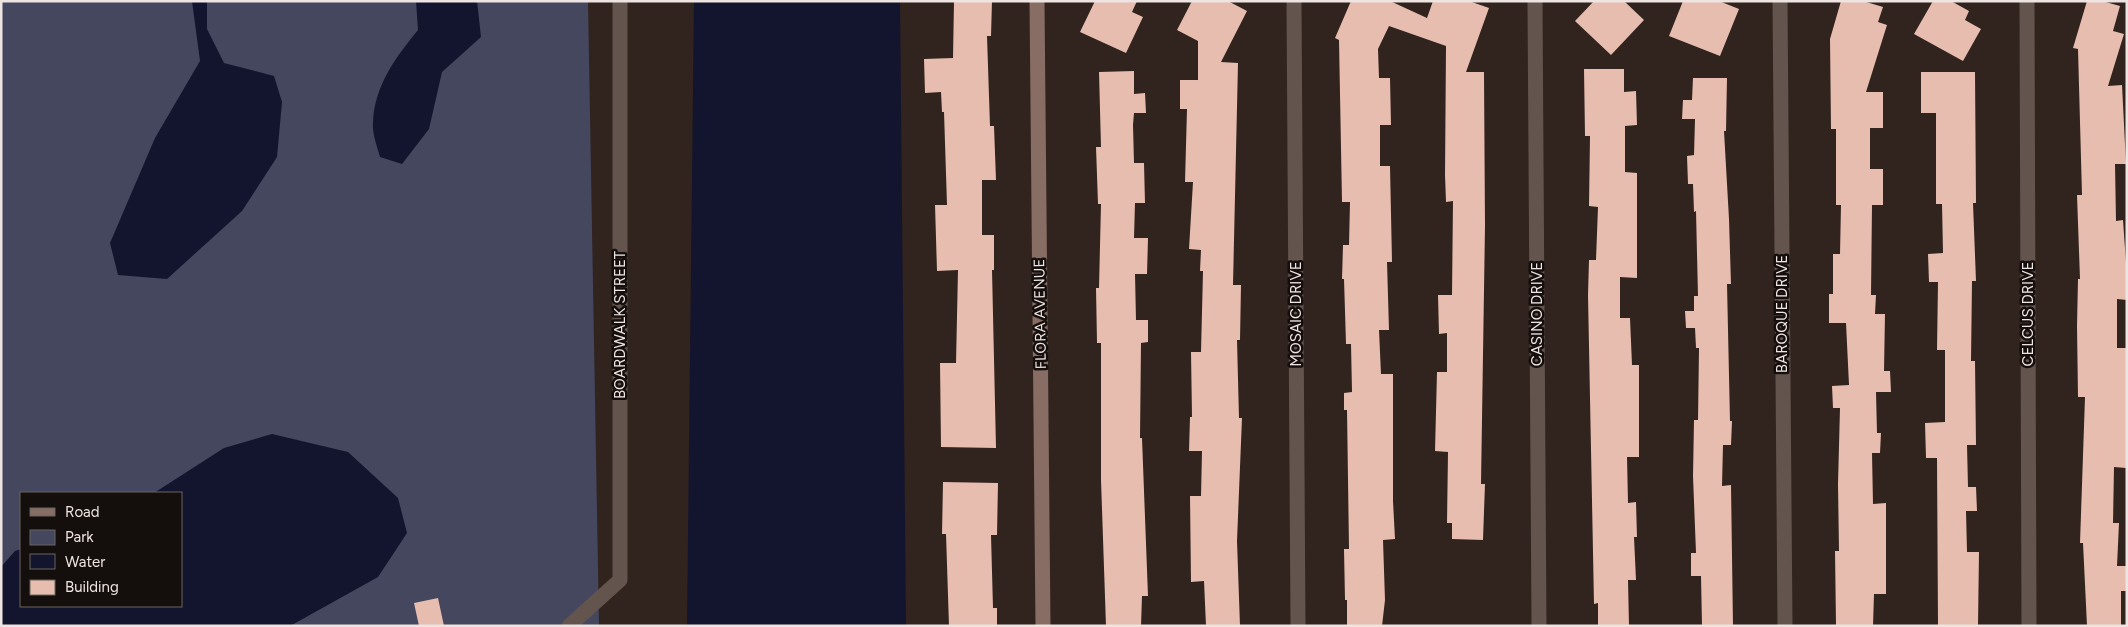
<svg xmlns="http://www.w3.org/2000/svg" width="2128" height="627" viewBox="0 0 2128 627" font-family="Figtree,sans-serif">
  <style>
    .green { fill: #44475e; fill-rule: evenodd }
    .water { fill: #13142e }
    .building { fill: #e6bdae }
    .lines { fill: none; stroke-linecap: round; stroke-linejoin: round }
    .street { stroke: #64544e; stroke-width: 15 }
    .secondary { stroke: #876d64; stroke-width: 15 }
    .labels { text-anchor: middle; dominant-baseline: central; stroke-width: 5; stroke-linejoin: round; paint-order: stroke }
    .street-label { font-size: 15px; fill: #eee4e1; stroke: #140e0c }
  </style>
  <rect width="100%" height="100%" fill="#31231e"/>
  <path class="green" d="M 1,1 L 588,1 L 599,626 L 1,626 ZM 21,493 L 181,493 L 181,606 L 21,606 Z"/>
  <path class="water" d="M 192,1 L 207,1 L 207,29 L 224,63 L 274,76 L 282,102 L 277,157 L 242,211 L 167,279 L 118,275 L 110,243 L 155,138 L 200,61 Z
    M 416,1 L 477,1 L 481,37 L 442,72 L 429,129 L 402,164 L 380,157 C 377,146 372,133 373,123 C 374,86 396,57 418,30 Z
    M 694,1 L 900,1 L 906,626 L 687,626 Z
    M 272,434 L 348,452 L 398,498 L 407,533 L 378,577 L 290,626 L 1,626 L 1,567 L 15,551 L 21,549 L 21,606 L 181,606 L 181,493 L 154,493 L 224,448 Z"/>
  <path class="building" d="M 954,1 L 992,1 L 991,36 L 987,36 L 990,126 L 994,126 L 996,180 L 982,180 L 982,235 L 994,235 L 994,270 L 992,270 L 996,448 L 941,447 L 940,363 L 956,363 L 958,270 L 937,271 L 935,205 L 947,205 L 944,112 L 942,112 L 941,92 L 925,93 L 924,59 L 953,58 Z
    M 1095,1 L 1137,1 L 1132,12 L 1143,17 L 1126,53 L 1080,32 Z
    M 1192,1 L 1228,1 L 1247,11 L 1221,62 L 1238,63 L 1233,285 L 1241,285 L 1240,340 L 1237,340 L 1239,418 L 1242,418 L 1237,541 L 1240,626 L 1206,626 L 1204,581 L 1191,582 L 1190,496 L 1201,496 L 1202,451 L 1189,451 L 1190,417 L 1192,417 L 1191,352 L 1201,352 L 1203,271 L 1200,271 L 1201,250 L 1189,249 L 1193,182 L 1185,182 L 1187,109 L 1180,109 L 1180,80 L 1198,80 L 1198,41 L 1177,30 Z
    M 1351,1 L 1390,1 L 1427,18 L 1433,1 L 1469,1 L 1489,8 L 1466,72 L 1484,72 L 1485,226 L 1481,484 L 1485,484 L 1483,540 L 1452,539 L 1452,523 L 1447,523 L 1448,452 L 1435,451 L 1437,372 L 1447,372 L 1447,333 L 1439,334 L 1438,295 L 1452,295 L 1453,201 L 1446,202 L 1445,175 L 1446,46 L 1389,26 L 1378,49 L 1379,78 L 1390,78 L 1391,125 L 1380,125 L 1380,166 L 1390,166 L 1392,262 L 1387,262 L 1389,330 L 1379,330 L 1381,374 L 1393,374 L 1393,501 L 1395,539 L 1383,540 L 1385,600 L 1382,626 L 1347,626 L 1347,600 L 1345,600 L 1344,549 L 1349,549 L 1347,410 L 1344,410 L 1344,393 L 1352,392 L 1351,344 L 1346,344 L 1344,279 L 1342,279 L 1343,245 L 1349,245 L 1350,202 L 1342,202 L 1339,40 L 1335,38 Z
    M 1594,1 L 1624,1 L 1644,20 L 1611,55 L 1575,21 Z
    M 1683,1 L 1719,1 L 1739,9 L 1720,56 L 1669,36 Z
    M 1841,1 L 1863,1 L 1883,7 L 1878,22 L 1887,25 L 1866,92 L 1883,92 L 1883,128 L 1870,128 L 1870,169 L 1883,169 L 1883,205 L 1872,205 L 1871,295 L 1876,295 L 1875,314 L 1885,314 L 1884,371 L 1890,371 L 1891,392 L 1876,392 L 1877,433 L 1881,433 L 1880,453 L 1872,453 L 1873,504 L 1886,503 L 1886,594 L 1874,594 L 1873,626 L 1836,626 L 1835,551 L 1839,551 L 1838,484 L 1840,408 L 1833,408 L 1832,386 L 1849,385 L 1846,323 L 1829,323 L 1829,294 L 1833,294 L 1833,254 L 1840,254 L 1841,205 L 1836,205 L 1836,129 L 1831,129 L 1830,39 Z
    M 1933,1 L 1951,1 L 1969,11 L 1965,20 L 1981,29 L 1963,61 L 1914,34 Z
    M 2087,1 L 2102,1 L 2120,6 L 2113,31 L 2124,34 L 2108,86 L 2122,85 L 2126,164 L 2115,164 L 2116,221 L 2123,220 L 2127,277 L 2127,300 L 2117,299 L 2117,348 L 2127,348 L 2126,468 L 2114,467 L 2113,523 L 2119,523 L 2117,566 L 2127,566 L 2127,591 L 2121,591 L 2121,626 L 2087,626 L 2083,543 L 2080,543 L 2085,397 L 2078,397 L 2077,326 L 2078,279 L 2080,279 L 2077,195 L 2082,195 L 2078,49 L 2073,48 Z
    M 1584,69 L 1624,69 L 1624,92 L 1636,91 L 1637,125 L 1625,126 L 1625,172 L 1637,173 L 1637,278 L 1620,277 L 1620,318 L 1630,318 L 1632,365 L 1639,365 L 1639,457 L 1627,457 L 1628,503 L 1636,502 L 1637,537 L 1634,537 L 1636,580 L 1628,580 L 1629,626 L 1598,626 L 1598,603 L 1594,604 L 1588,295 L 1589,260 L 1596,260 L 1598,207 L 1589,206 L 1590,136 L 1585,136 Z
    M 1134,71 L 1134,94 L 1145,93 L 1146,113 L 1134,113 L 1133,125 L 1134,163 L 1144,163 L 1145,203 L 1135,203 L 1134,238 L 1148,238 L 1147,274 L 1135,274 L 1136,320 L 1148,320 L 1148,342 L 1141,343 L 1140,438 L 1142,438 L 1148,596 L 1142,596 L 1141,626 L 1106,626 L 1101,480 L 1101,343 L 1097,343 L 1096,288 L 1099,288 L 1101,204 L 1098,204 L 1096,147 L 1101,147 L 1099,72 Z
    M 1921,72 L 1975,72 L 1976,203 L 1973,203 L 1976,281 L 1972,281 L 1971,361 L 1975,361 L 1976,445 L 1967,445 L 1968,487 L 1976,487 L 1977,511 L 1966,511 L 1967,552 L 1979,552 L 1978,626 L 1938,626 L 1937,458 L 1926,458 L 1925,423 L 1945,422 L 1945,350 L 1937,350 L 1938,282 L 1929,282 L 1928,254 L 1943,253 L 1942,204 L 1936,204 L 1936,113 L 1921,113 Z
    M 1693,78 L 1727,78 L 1726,131 L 1724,131 L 1729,219 L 1731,284 L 1727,284 L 1730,421 L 1732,421 L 1731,445 L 1723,445 L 1722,486 L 1731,485 L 1733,626 L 1702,626 L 1701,576 L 1691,576 L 1691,553 L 1696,553 L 1693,476 L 1694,420 L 1698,420 L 1699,348 L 1696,348 L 1695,328 L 1686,328 L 1685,311 L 1694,311 L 1694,296 L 1698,296 L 1696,211 L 1694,212 L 1693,184 L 1688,184 L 1687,156 L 1694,155 L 1695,119 L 1682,119 L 1683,100 L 1692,100 Z
    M 943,482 L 998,483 L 997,535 L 991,535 L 993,608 L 997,608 L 997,626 L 949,626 L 946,534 L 942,534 Z
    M 438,598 L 444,626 L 419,626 L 414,603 Z"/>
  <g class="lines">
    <path class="street" d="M 1294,1 L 1298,626
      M 1535,1 L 1539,626
      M 1780,1 L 1785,626
      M 2027,1 L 2029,626
      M 569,626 L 620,580 L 620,1"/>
    <path class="secondary" d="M 1037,1 L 1043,626"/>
  </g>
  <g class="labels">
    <g class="street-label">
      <text transform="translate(1040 314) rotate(-91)">FLORA AVENUE</text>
      <text transform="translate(1296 314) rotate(-90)">MOSAIC DRIVE</text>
      <text transform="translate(1537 314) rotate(-90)">CASINO DRIVE</text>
      <text transform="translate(1782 314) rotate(-90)">BAROQUE DRIVE</text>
      <text transform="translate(2028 314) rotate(-90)">CELCUS DRIVE</text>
      <text transform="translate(620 325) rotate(-90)">BOARDWALK STREET</text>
    </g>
  </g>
  <rect width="2128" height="627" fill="none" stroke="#eee4e1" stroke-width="5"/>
  <rect x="20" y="492" width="162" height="115" fill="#140e0c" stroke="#6b6461"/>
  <rect x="30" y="508" width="25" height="8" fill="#876d64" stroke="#6b6461"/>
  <text x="65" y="517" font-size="15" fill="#eee4e1">Road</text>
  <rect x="30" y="530" width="25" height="15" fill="#44475e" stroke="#6b6461"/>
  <text x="65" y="542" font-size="15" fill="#eee4e1">Park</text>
  <rect x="30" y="554" width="25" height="15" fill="#13142e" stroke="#6b6461"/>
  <text x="65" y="567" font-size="15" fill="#eee4e1">Water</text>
  <rect x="30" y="580" width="25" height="15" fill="#e6bdae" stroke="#6b6461"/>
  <text x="65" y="592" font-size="15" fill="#eee4e1">Building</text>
</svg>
